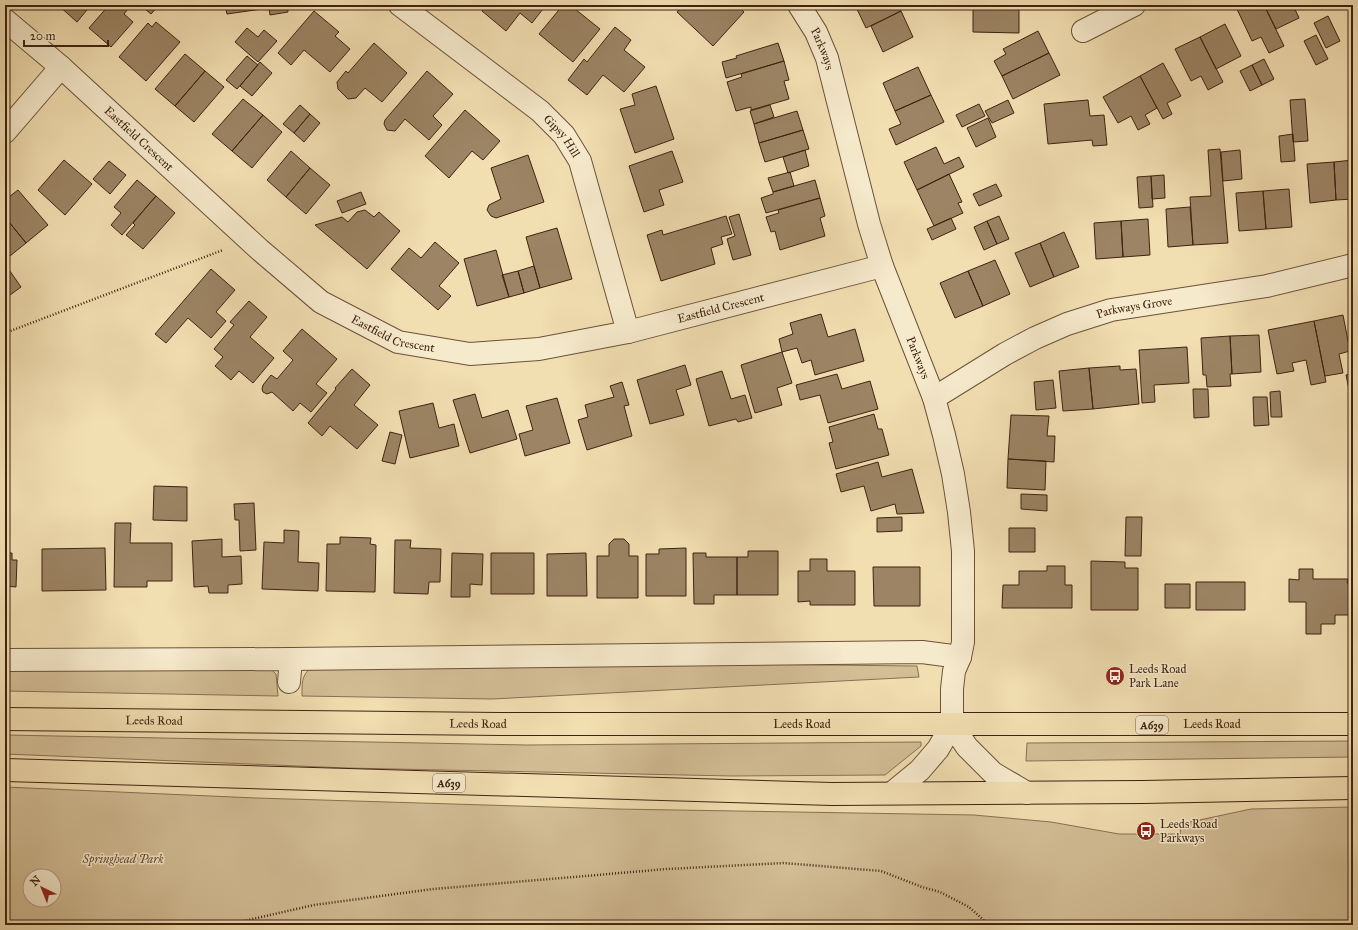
<svg xmlns="http://www.w3.org/2000/svg" width="1358" height="930" viewBox="0 0 1358 930" font-family="'IM FELL Great Primer',serif">
  <style>
    .green { fill: #d3be96; stroke: #897053; fill-rule: evenodd }
    .building { fill: #9c8464; stroke: #3f2310 }
    .lines { fill: none; stroke-linecap: round; stroke-linejoin: round }
    .street-casing { stroke: #6c5238; stroke-width: 24 }
    .primary-casing { stroke: #3f2310; stroke-width: 24 }
    .path { stroke: #3f2310; stroke-width: 2.5; stroke-dasharray: 1 2; stroke-linecap: butt }
    .street { stroke: #f6eacc; stroke-width: 22 }
    .primary { stroke: #f1deb1; stroke-width: 22 }
    .labels { text-anchor: middle; dominant-baseline: central; stroke-width: 3; stroke-linejoin: round; paint-order: stroke }
    .shield { fill: #f6eacc; stroke: #765f48; stroke-width: 1 }
    .shield-label { font-size: 11px; font-weight: bold; fill: #3f2310 }
    .street-label { font-size: 12px; fill: #3f2310; stroke: #f6eacc }
    .poi-label { font-size: 12px; fill: #3f2310; stroke: #f6eacc; text-anchor: start }
    .park-label { font-size: 12px; font-style: italic; fill: #644a32; stroke: #f6eacc }
  </style>
  <rect width="100%" height="100%" fill="#f1deb1"/>
  <filter id="stains"><feTurbulence type="fractalNoise" baseFrequency=".005" numOctaves="4"/><feColorMatrix values="0 0 0 0 .2 0 0 0 0 .09 0 0 0 0 .02 0 0 0 .5 -.17"/></filter>
  <radialGradient id="worn" r=".72"><stop offset=".6" stop-color="#630" stop-opacity="0"/><stop offset="1" stop-color="#630" stop-opacity=".3"/></radialGradient>
  <path class="green" d="M 736,664 L 917,666 L 919,677 L 492,699 L 302,696 C 302,685 301,675 311,668 Z
    M 5,668 L 270,668 L 276,674 L 278,696 L 5,691 Z
    M 5,735 L 527,745 L 921,742 L 921,746 L 885,775 L 732,776 L 347,768 L 5,754 Z
    M 1353,741 L 1353,757 L 1026,761 L 1027,743 Z
    M 5,787 L 256,798 L 616,809 L 974,815 L 1051,822 L 1119,834 L 1180,834 L 1181,824 L 1251,809 L 1353,807 L 1353,925 L 5,925 ZM 30,876 L 54,876 L 54,900 L 30,900 Z"/>
  <path class="building" d="M 58,5 L 91,5 L 77,22 Z
    M 109,5 L 131,5 L 124,14 L 133,22 L 111,47 L 89,28 Z
    M 140,5 L 159,5 L 151,14 Z
    M 225,5 L 287,5 L 288,12 L 270,15 L 269,8 L 227,14 Z
    M 487,5 L 546,5 L 532,23 L 520,13 L 506,31 L 482,11 Z
    M 563,5 L 570,5 L 600,29 L 573,62 L 539,34 Z
    M 683,5 L 737,5 L 744,12 L 713,46 L 677,12 Z
    M 855,5 L 898,5 L 901,11 L 866,28 Z
    M 973,5 L 1019,5 L 1019,33 L 973,32 Z
    M 1241,5 L 1264,5 L 1284,46 L 1269,53 L 1261,37 L 1252,41 L 1236,7 Z
    M 1264,5 L 1293,5 L 1299,18 L 1276,29 Z
    M 314,11 L 339,32 L 335,36 L 350,49 L 330,72 L 304,50 L 291,65 L 278,53 Z
    M 901,11 L 913,37 L 883,52 L 871,26 Z
    M 1328,16 L 1340,41 L 1326,48 L 1314,23 Z
    M 156,22 L 180,42 L 146,81 L 119,57 L 148,23 L 152,27 Z
    M 1225,24 L 1241,56 L 1216,69 L 1200,37 Z
    M 615,27 L 631,40 L 624,50 L 645,67 L 624,92 L 603,75 L 587,95 L 568,80 L 584,59 L 587,62 Z
    M 247,28 L 258,37 L 264,30 L 277,41 L 258,62 L 235,42 Z
    M 1038,31 L 1049,53 L 1002,76 L 994,61 L 1006,54 L 1003,49 Z
    M 1316,35 L 1328,59 L 1316,65 L 1304,41 Z
    M 1200,37 L 1223,82 L 1208,90 L 1201,76 L 1191,81 L 1175,49 Z
    M 374,43 L 407,73 L 382,102 L 365,88 L 356,98 L 348,99 L 338,89 L 337,82 L 346,71 L 348,73 Z
    M 778,43 L 784,61 L 726,78 L 722,62 L 737,58 L 736,56 Z
    M 1049,53 L 1060,75 L 1013,99 L 1002,76 Z
    M 185,54 L 205,71 L 175,106 L 155,89 Z
    M 247,56 L 258,65 L 237,89 L 226,80 Z
    M 1264,59 L 1274,79 L 1262,85 L 1252,65 Z
    M 784,61 L 789,80 L 784,81 L 789,99 L 751,110 L 751,107 L 736,111 L 727,82 L 742,77 L 741,74 Z
    M 260,62 L 272,73 L 252,96 L 240,86 Z
    M 1163,63 L 1181,96 L 1167,103 L 1172,114 L 1163,119 L 1140,76 Z
    M 1252,65 L 1262,85 L 1250,91 L 1240,71 Z
    M 918,67 L 931,95 L 895,111 L 883,83 Z
    M 205,71 L 224,87 L 194,122 L 175,106 Z
    M 427,71 L 453,94 L 433,116 L 442,125 L 429,140 L 405,119 L 395,131 L 387,130 L 384,124 L 385,120 Z
    M 1140,76 L 1157,108 L 1145,115 L 1150,124 L 1138,130 L 1131,116 L 1118,123 L 1103,97 Z
    M 656,86 L 674,139 L 635,153 L 620,109 L 635,105 L 632,94 Z
    M 931,95 L 944,122 L 896,145 L 889,129 L 901,124 L 895,111 Z
    M 243,99 L 263,115 L 232,151 L 212,134 Z
    M 1305,99 L 1308,141 L 1293,142 L 1290,100 Z
    M 1008,100 L 1014,113 L 992,123 L 985,111 Z
    M 1088,100 L 1090,116 L 1104,115 L 1107,145 L 1093,146 L 1092,140 L 1048,144 L 1044,104 Z
    M 979,104 L 985,116 L 962,127 L 956,115 Z
    M 300,105 L 310,114 L 294,133 L 283,124 Z
    M 770,105 L 774,117 L 754,124 L 750,111 Z
    M 465,110 L 500,141 L 483,160 L 472,151 L 449,178 L 425,156 Z
    M 797,111 L 803,130 L 759,143 L 754,124 Z
    M 310,114 L 320,123 L 304,142 L 294,133 Z
    M 263,115 L 282,132 L 252,168 L 232,151 Z
    M 1351,115 L 1353,115 L 1353,144 Z
    M 988,118 L 996,137 L 976,147 L 967,128 Z
    M 803,130 L 809,149 L 765,162 L 759,143 Z
    M 1293,134 L 1295,161 L 1281,162 L 1279,136 Z
    M 936,147 L 944,164 L 959,157 L 964,167 L 917,190 L 904,162 Z
    M 1220,149 L 1228,243 L 1193,245 L 1190,197 L 1211,196 L 1208,150 Z
    M 805,150 L 809,166 L 788,173 L 783,157 Z
    M 1240,150 L 1242,179 L 1223,181 L 1221,152 Z
    M 291,151 L 310,168 L 286,197 L 267,180 Z
    M 672,151 L 683,182 L 659,190 L 664,205 L 644,212 L 629,166 Z
    M 528,155 L 544,202 L 496,218 L 491,216 L 487,210 L 489,205 L 501,199 L 491,168 Z
    M 64,160 L 92,184 L 65,215 L 38,190 Z
    M 1353,160 L 1353,199 L 1336,200 L 1334,162 Z
    M 109,161 L 126,175 L 110,194 L 93,179 Z
    M 1334,162 L 1336,200 L 1310,203 L 1307,164 Z
    M 310,168 L 330,185 L 306,214 L 286,197 Z
    M 790,172 L 794,186 L 773,192 L 768,178 Z
    M 949,174 L 962,202 L 958,203 L 963,213 L 934,226 L 917,190 Z
    M 1164,175 L 1165,198 L 1152,199 L 1151,176 Z
    M 1151,176 L 1153,207 L 1139,208 L 1137,177 Z
    M 137,180 L 156,196 L 122,235 L 111,225 L 121,213 L 114,207 Z
    M 815,180 L 820,198 L 766,213 L 761,198 L 773,194 L 773,192 Z
    M 996,184 L 1002,196 L 979,206 L 973,194 Z
    M 1289,189 L 1292,227 L 1266,229 L 1263,191 Z
    M 18,190 L 48,225 L 26,243 L 5,217 L 5,200 Z
    M 1263,191 L 1266,229 L 1239,231 L 1236,193 Z
    M 361,192 L 366,204 L 342,213 L 337,201 Z
    M 156,196 L 175,213 L 143,249 L 126,235 L 135,225 L 133,223 Z
    M 820,198 L 825,216 L 820,218 L 825,236 L 780,250 L 775,231 L 771,232 L 766,217 L 779,213 L 778,210 Z
    M 1190,207 L 1193,245 L 1168,247 L 1166,209 Z
    M 365,210 L 374,217 L 379,212 L 400,231 L 367,269 L 315,225 L 342,217 L 348,222 L 357,212 Z
    M 739,214 L 751,255 L 733,260 L 727,239 L 735,236 L 729,217 Z
    M 726,216 L 732,234 L 721,237 L 723,244 L 711,248 L 715,264 L 661,281 L 647,235 L 662,230 L 663,235 Z
    M 999,216 L 1009,239 L 997,244 L 987,221 Z
    M 5,217 L 26,243 L 5,260 Z
    M 951,218 L 956,229 L 932,240 L 927,229 Z
    M 1148,219 L 1150,255 L 1123,257 L 1121,221 Z
    M 987,221 L 997,244 L 984,250 L 974,227 Z
    M 1121,221 L 1123,257 L 1096,259 L 1094,223 Z
    M 557,228 L 572,279 L 540,288 L 526,237 Z
    M 1064,232 L 1079,267 L 1054,277 L 1040,243 Z
    M 435,242 L 459,263 L 439,286 L 451,296 L 438,310 L 391,269 L 409,248 L 421,258 Z
    M 1040,243 L 1054,277 L 1030,287 L 1015,253 Z
    M 496,250 L 509,297 L 477,306 L 464,259 Z
    M 995,260 L 1010,294 L 983,306 L 968,271 Z
    M 5,264 L 21,287 L 10,295 L 5,289 Z
    M 534,266 L 540,288 L 524,293 L 518,271 Z
    M 211,269 L 235,290 L 216,312 L 226,321 L 211,338 L 188,318 L 166,343 L 155,334 Z
    M 518,271 L 524,293 L 509,297 L 502,275 Z
    M 968,271 L 983,306 L 955,318 L 940,283 Z
    M 249,301 L 267,317 L 250,337 L 274,358 L 253,383 L 239,371 L 231,380 L 215,366 L 223,357 L 214,349 L 234,325 L 230,322 Z
    M 821,314 L 828,337 L 855,329 L 864,361 L 815,375 L 811,360 L 802,363 L 797,348 L 782,352 L 779,339 L 793,334 L 790,323 Z
    M 1343,315 L 1350,351 L 1339,354 L 1343,373 L 1325,376 L 1314,321 Z
    M 1314,321 L 1326,382 L 1311,385 L 1306,360 L 1292,363 L 1294,371 L 1277,374 L 1268,330 Z
    M 302,329 L 337,359 L 316,384 L 327,393 L 311,412 L 300,403 L 293,411 L 272,392 L 267,394 L 263,392 L 262,389 L 263,385 L 271,375 L 277,379 L 293,360 L 283,351 Z
    M 1259,335 L 1261,372 L 1232,374 L 1230,336 Z
    M 1230,336 L 1232,374 L 1230,374 L 1231,386 L 1207,387 L 1206,375 L 1203,375 L 1201,338 Z
    M 1187,347 L 1189,383 L 1154,385 L 1155,402 L 1142,403 L 1139,350 Z
    M 782,352 L 792,383 L 777,388 L 782,405 L 755,413 L 741,365 Z
    M 685,365 L 691,385 L 676,390 L 684,415 L 650,424 L 637,380 Z
    M 1120,366 L 1120,370 L 1136,369 L 1139,404 L 1093,409 L 1089,368 Z
    M 1089,368 L 1093,409 L 1063,411 L 1059,371 Z
    M 352,369 L 370,385 L 354,405 L 378,425 L 357,449 L 330,426 L 322,436 L 308,423 L 336,389 L 335,388 Z
    M 722,371 L 731,399 L 745,395 L 752,418 L 738,422 L 736,419 L 709,426 L 696,379 Z
    M 1353,373 L 1353,404 L 1352,404 L 1346,375 Z
    M 837,374 L 842,389 L 870,381 L 878,409 L 828,423 L 820,395 L 800,400 L 796,385 Z
    M 1053,380 L 1056,408 L 1036,410 L 1034,382 Z
    M 622,382 L 629,405 L 624,406 L 632,436 L 587,450 L 578,420 L 588,417 L 585,405 L 614,397 L 610,386 Z
    M 1193,389 L 1208,389 L 1209,417 L 1194,418 Z
    M 1280,391 L 1282,417 L 1271,417 L 1270,392 Z
    M 475,394 L 482,418 L 508,410 L 517,439 L 470,453 L 453,400 Z
    M 1253,397 L 1267,397 L 1269,425 L 1254,426 Z
    M 557,398 L 570,443 L 525,456 L 519,434 L 533,430 L 526,406 Z
    M 433,403 L 439,428 L 454,424 L 459,446 L 410,458 L 399,411 Z
    M 874,414 L 878,429 L 882,429 L 889,455 L 836,469 L 829,443 L 833,442 L 829,427 Z
    M 1011,415 L 1049,416 L 1047,436 L 1055,436 L 1054,462 L 1008,459 Z
    M 390,432 L 402,435 L 395,464 L 382,461 Z
    M 1008,459 L 1046,461 L 1045,490 L 1007,488 Z
    M 878,462 L 882,477 L 912,469 L 924,513 L 897,514 L 895,504 L 871,511 L 864,486 L 841,492 L 836,474 Z
    M 154,486 L 187,487 L 187,521 L 153,520 Z
    M 1021,494 L 1047,495 L 1047,511 L 1021,509 Z
    M 254,503 L 256,550 L 240,551 L 239,520 L 235,520 L 234,504 Z
    M 902,517 L 902,531 L 877,532 L 877,518 Z
    M 1126,517 L 1142,517 L 1141,556 L 1125,556 Z
    M 115,523 L 131,523 L 130,543 L 172,543 L 172,581 L 147,581 L 147,587 L 114,587 Z
    M 1009,528 L 1035,528 L 1035,552 L 1009,552 Z
    M 284,530 L 299,531 L 298,562 L 319,563 L 318,591 L 262,589 L 264,542 L 284,543 Z
    M 340,537 L 371,538 L 370,544 L 376,545 L 375,592 L 326,591 L 327,544 L 340,544 Z
    M 222,539 L 222,557 L 241,556 L 242,584 L 228,585 L 228,593 L 209,593 L 208,586 L 194,587 L 192,541 Z
    M 614,539 L 624,539 L 629,544 L 629,556 L 638,556 L 638,598 L 597,598 L 597,556 L 609,556 L 609,544 Z
    M 395,540 L 411,540 L 410,548 L 441,549 L 440,582 L 429,582 L 428,594 L 394,593 Z
    M 105,548 L 106,590 L 42,591 L 42,549 Z
    M 686,548 L 686,596 L 646,596 L 646,554 L 659,554 L 659,549 Z
    M 748,551 L 778,551 L 778,595 L 737,595 L 737,557 L 748,557 Z
    M 5,553 L 12,553 L 12,560 L 17,560 L 16,587 L 5,586 Z
    M 452,553 L 483,554 L 482,585 L 470,584 L 470,597 L 451,597 Z
    M 491,553 L 534,553 L 534,594 L 491,594 Z
    M 586,553 L 587,596 L 547,596 L 547,554 Z
    M 693,553 L 706,553 L 706,557 L 737,557 L 737,595 L 714,595 L 714,604 L 694,604 Z
    M 810,559 L 827,559 L 827,571 L 855,571 L 855,605 L 810,605 L 810,601 L 798,602 L 798,571 L 810,571 Z
    M 1091,561 L 1125,562 L 1125,568 L 1138,568 L 1138,610 L 1091,610 Z
    M 1047,566 L 1065,566 L 1065,585 L 1072,585 L 1072,608 L 1002,608 L 1003,585 L 1019,585 L 1019,571 L 1047,571 Z
    M 873,567 L 920,567 L 920,606 L 874,606 Z
    M 1299,569 L 1313,569 L 1313,579 L 1348,579 L 1347,583 L 1353,583 L 1353,615 L 1335,615 L 1335,624 L 1321,624 L 1321,634 L 1306,634 L 1306,602 L 1289,602 L 1289,579 L 1299,580 Z
    M 1196,582 L 1245,582 L 1245,610 L 1196,610 Z
    M 1165,584 L 1190,584 L 1190,608 L 1165,608 Z"/>
  <g class="lines">
    <defs>
      <g id="street">
        <path id="s1" d="M 400,5 L 540,111 L 564,135 L 580,161 L 628,332"/>
        <path id="s2" d="M 799,5 L 816,32 L 827,58 L 869,224 L 882,266 L 934,398 L 944,435 L 953,474 L 959,512 L 963,551 L 963,642 L 960,657 L 954,671 L 952,689 L 952,725"/>
        <path id="s3" d="M 5,20 L 61,67 L 260,250 L 321,302 L 398,342 L 470,354 L 539,349 L 628,332 L 882,266"/>
        <path d="M 1083,31 L 1134,5"/>
        <path d="M 5,132 L 61,67"/>
        <path id="s4" d="M 934,398 L 1005,354 L 1035,338 L 1067,324 L 1111,310 L 1267,286 L 1353,265"/>
        <path d="M 291,659 L 922,652 L 960,657"/>
        <path d="M 5,660 L 291,659 L 289,682"/>
        <path d="M 952,725 L 967,747 L 993,773 L 1027,793"/>
        <path d="M 892,793 L 920,770 L 938,749 L 952,725"/>
      </g>
      <g id="primary">
        <path id="s5" d="M 5,719 L 500,724 L 1353,724"/>
        <path d="M 5,770 L 832,794 L 1143,792 L 1353,788"/>
      </g>
    </defs>
    <use href="#street" class="street-casing"/>
    <use href="#primary" class="primary-casing"/>
    <path class="path" d="M 5,333 L 223,250
      M 226,925 L 314,905 L 433,889 L 667,869 L 784,863 L 881,871 L 922,887 L 940,892 L 969,907 L 989,925"/>
    <use href="#street" class="street"/>
    <use href="#primary" class="primary"/>
  </g>
  <defs>
    <symbol id="bus-disc" viewBox="-11 -11 22 22"><circle r="9.5" fill="#8f2418" stroke="#f6eacc"/><path d="M-5-6H5V4H4V6H2V4H-2V6H-4V4H-5ZM-3.5-4V0h7V-4ZM-3.5 1.2v1.5H-2V1.2ZM2 1.2v1.5H3.5V1.2Z" fill="#fff"/></symbol>
  </defs>
  <g fill-rule="evenodd">
    <use href="#bus-disc" x="1104" y="665" width="22" height="22"/>
    <use href="#bus-disc" x="1135" y="820" width="22" height="22"/>
  </g>
  <g class="labels">
    <g class="shield">
      <rect x="1136" y="716" width="32" height="18" rx="3"/>
      <rect x="433" y="774" width="32" height="18" rx="3"/>
    </g>
    <g class="shield-label">
      <text x="1152" y="725">A639</text>
      <text x="449" y="783">A639</text>
    </g>
    <g class="street-label">
      <text stroke="none"><textPath href="#s2" startOffset="50">Parkways</textPath></text>
      <text stroke="none"><textPath href="#s1" startOffset="209">Gipsy Hill</textPath></text>
      <text stroke="none"><textPath href="#s3" startOffset="179">Eastfield Crescent</textPath></text>
      <text stroke="none"><textPath href="#s3" startOffset="839">Eastfield Crescent</textPath></text>
      <text stroke="none"><textPath href="#s4" startOffset="222">Parkways Grove</textPath></text>
      <text stroke="none"><textPath href="#s3" startOffset="503">Eastfield Crescent</textPath></text>
      <text stroke="none"><textPath href="#s2" startOffset="374">Parkways</textPath></text>
      <text stroke="none"><textPath href="#s5" startOffset="149">Leeds Road</textPath></text>
      <text stroke="none"><textPath href="#s5" startOffset="473">Leeds Road</textPath></text>
      <text stroke="none"><textPath href="#s5" startOffset="797">Leeds Road</textPath></text>
      <text stroke="none"><textPath href="#s5" startOffset="1207">Leeds Road</textPath></text>
    </g>
    <g class="poi-label">
      <text x="1129" y="669">Leeds Road<tspan x="1129" dy="14">Park Lane</tspan></text>
      <text x="1160" y="824">Leeds Road<tspan x="1160" dy="14">Parkways</tspan></text>
    </g>
    <g class="park-label">
      <text x="123" y="859">Springhead Park</text>
    </g>
  </g>
  <rect width="1358" height="930" fill="none" stroke="#f1deb1" stroke-width="20"/>
  <rect x="6" y="6" width="1346" height="918" fill="none" stroke="#3f2310" stroke-width="2"/>
  <rect x="10" y="10" width="1338" height="910" fill="none" stroke="#3f2310"/>
  <g transform="translate(42 888) rotate(317)"><circle r="19" fill="#f6eacc" stroke="#ad9a81"/>
  <path d="M0-3L7 15L0 10L-7 15Z" fill="#8f2418"/>
  <text y="-6" font-size="11" font-weight="bold" text-anchor="middle" fill="#3f2310">N</text>
  </g>
  <path d="M24 40v6h84v-6" fill="none" stroke="#3f2310" stroke-width="2"/>
  <text x="30" y="40" font-size="12" fill="#3f2310" stroke="#f6eacc" stroke-width="3" paint-order="stroke">20 m</text>
  <rect width="100%" height="100%" filter="url(#stains)"/>
  <rect width="100%" height="100%" fill="url(#worn)"/>
</svg>
